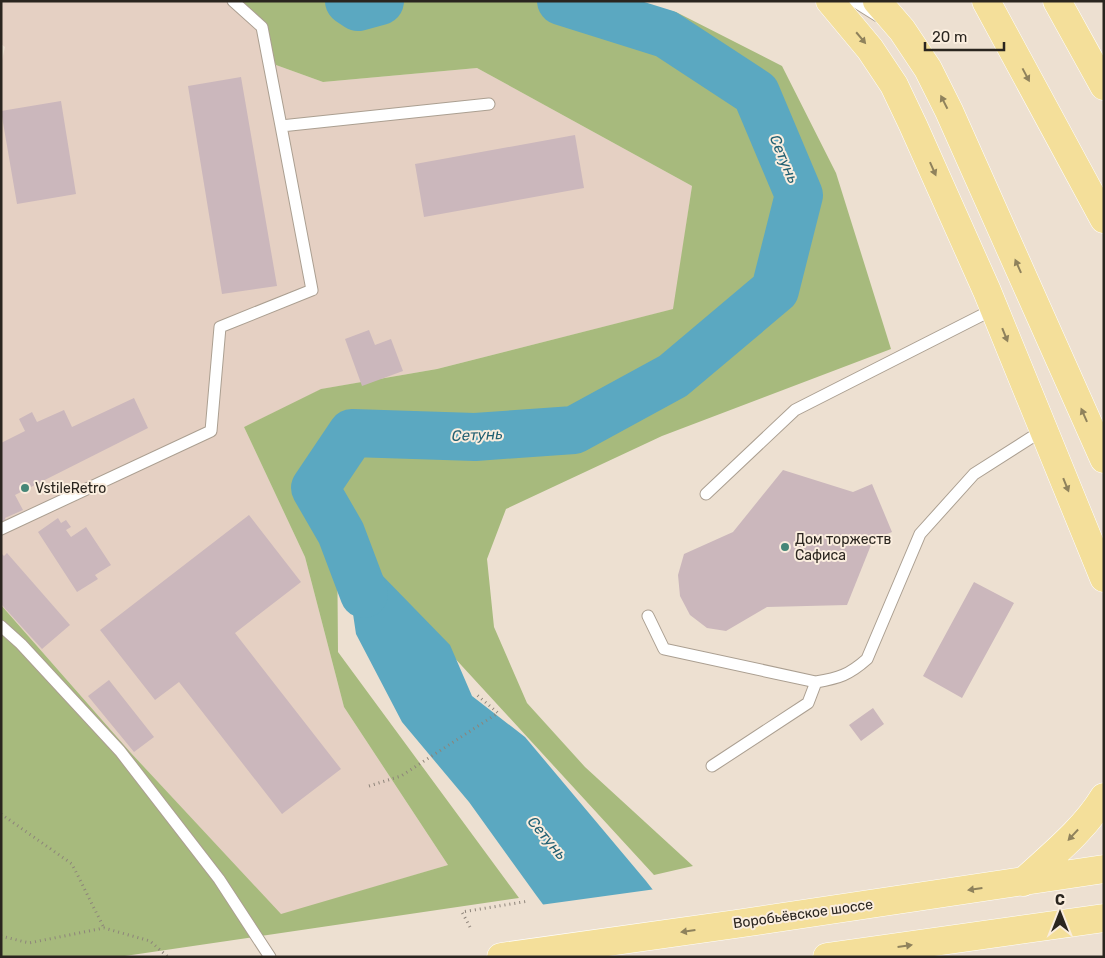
<svg xmlns="http://www.w3.org/2000/svg" width="1105" height="958" viewBox="0 0 1105 958" font-family="Rubik,sans-serif">
  <style>
    .industrial { fill: #e5d0c3 }
    .forest { fill: #a7ba7d }
    .water { fill: #5ba8c1 }
    .pier { fill: #ede0d1 }
    .lines { fill: none; stroke-linecap: round; stroke-linejoin: round }
    .river { stroke: #5ba8c1; stroke-width: 48 }
    .building { fill: #cbb7bc }
    .service-casing { stroke: #ab9f91; stroke-width: 13 }
    .primary-casing { stroke: #fff; stroke-width: 29 }
    .path { stroke: #8d847a; stroke-width: 3; stroke-dasharray: 1 4; stroke-linecap: butt }
    .service { stroke: #fff; stroke-width: 11 }
    .primary { stroke: #f4df9a; stroke-width: 28 }
    .oneway { fill: #8f825c }
    .poi-dot { fill: #458677; stroke: #faedde; stroke-width: 2 }
    .labels { text-anchor: middle; dominant-baseline: central; stroke-width: 4; stroke-linejoin: round; paint-order: stroke }
    .poi-label { font-size: 14px; fill: #2a251f; stroke: #faedde; text-anchor: start }
    .street-label { font-size: 14px; fill: #2a251f; stroke: #faedde }
    .water-label { font-size: 15px; font-style: italic; fill: #226072; stroke: #faedde }
  </style>
  <rect width="100%" height="100%" fill="#ede0d1"/>
  <path class="industrial" d="M 1,1 L 241,1 L 276,65 L 323,82 L 477,68 L 692,186 L 674,309 L 437,369 L 322,389 L 244,427 L 305,557 L 344,707 L 448,865 L 281,915 L 131,753 L 1,605 L 1,65 L 5,47 L 1,44 Z"/>
  <path class="forest" d="M 241,1 L 631,1 L 676,12 L 782,66 L 836,173 L 891,349 L 662,436 L 506,509 L 487,559 L 494,627 L 527,703 L 585,767 L 693,866 L 654,875 L 337,530 L 338,652 L 519,898 L 118,957 L 1,957 L 1,605 L 131,753 L 281,914 L 448,865 L 344,707 L 305,557 L 244,427 L 321,389 L 437,369 L 673,309 L 692,186 L 477,68 L 323,82 L 276,65 Z"/>
  <path class="water" d="M 341,533 L 450,645 L 472,696 L 525,737 L 646,881 L 705,957 L 582,957 L 536,895 L 469,802 L 402,722 L 356,634 Z"/>
  <path class="pier" d="M 656,889 L 707,957 L 579,957 L 540,905 Z"/>
  <g class="lines">
    <path class="river" d="M 349,1 L 358,7 L 380,1
      M 364,594 L 341,533 L 315,488 L 352,433 L 475,437 L 574,430 L 673,376 L 775,290 L 799,195 L 756,93 L 666,34 L 561,1"/>
  </g>
  <path class="building" d="M 241,77 L 277,286 L 222,294 L 188,86 Z
    M 61,101 L 76,194 L 17,204 L 1,111 Z
    M 575,135 L 584,188 L 424,217 L 415,164 Z
    M 369,330 L 375,345 L 391,339 L 403,371 L 362,386 L 345,339 Z
    M 134,398 L 148,428 L 15,495 L 23,510 L 5,518 L 7,523 L 1,526 L 1,443 L 25,431 L 19,419 L 32,412 L 37,422 L 64,410 L 72,427 Z
    M 783,470 L 853,492 L 872,484 L 892,532 L 873,540 L 847,605 L 767,607 L 726,631 L 707,628 L 690,615 L 680,596 L 678,575 L 684,554 L 733,532 Z
    M 249,515 L 301,582 L 235,633 L 341,769 L 282,814 L 179,682 L 155,700 L 100,630 Z
    M 58,518 L 61,523 L 66,520 L 71,527 L 66,530 L 71,537 L 86,527 L 111,565 L 95,575 L 98,579 L 77,592 L 38,532 Z
    M 1,553 L 4,556 L 7,553 L 70,625 L 42,649 L 1,604 Z
    M 974,582 L 1014,603 L 962,698 L 923,676 Z
    M 109,680 L 154,737 L 134,752 L 88,696 Z
    M 873,708 L 884,724 L 861,741 L 849,725 Z"/>
  <g class="lines">
    <defs>
      <path id="service" d="M 233,1 L 262,27 L 281,126
        M 854,1 L 878,16
        M 706,494 L 795,410 L 994,309
        M 1,529 L 211,431 L 220,327 L 312,290 L 281,126 L 489,104
        M 648,616 L 664,649 L 816,682 C 839,678 849,675 867,659 L 920,534 L 974,474 L 1043,430
        M 1,626 L 21,644 L 120,751 L 219,879 L 270,957
        M 712,766 L 808,703 L 816,682"/>
      <path id="primary" d="M 830,1 L 870,49 L 894,85 L 913,125 L 987,291 L 1104,578
        M 877,1 L 902,30 L 928,69 L 949,111 L 1104,459
        M 986,1 L 1104,219
        M 1057,1 L 1104,86
        M 1023,882 C 1051,856 1084,830 1104,797
        M 501,957 L 736,924 L 1104,869
        M 827,957 L 1104,918"/>
    </defs>
    <use href="#service" class="service-casing"/>
    <use href="#primary" class="primary-casing"/>
    <path class="path" d="M 369,786 L 401,776 L 498,713 L 477,695
      M 1,814 L 72,864 L 104,928
      M 470,927 L 462,912 L 529,901
      M 1,936 L 29,943 L 104,928 L 150,941 L 168,957"/>
    <use href="#service" class="service"/>
    <use href="#primary" class="primary"/>
  </g>
  <defs><path id="oneway-solid" d="M-6-.8H1V-3.2L6.5 0L1 3.2V.8H-6Z" transform="scale(1.25)"/></defs>
  <g class="oneway">
    <use href="#oneway-solid" transform="translate(861 38) rotate(50)"/>
    <use href="#oneway-solid" transform="translate(1026 75) rotate(62)"/>
    <use href="#oneway-solid" transform="translate(944 102) rotate(-117)"/>
    <use href="#oneway-solid" transform="translate(933 169) rotate(66)"/>
    <use href="#oneway-solid" transform="translate(1018 266) rotate(-114)"/>
    <use href="#oneway-solid" transform="translate(1005 335) rotate(68)"/>
    <use href="#oneway-solid" transform="translate(1084 415) rotate(-114)"/>
    <use href="#oneway-solid" transform="translate(1066 485) rotate(68)"/>
    <use href="#oneway-solid" transform="translate(1073 835) rotate(133)"/>
    <use href="#oneway-solid" transform="translate(975 889) rotate(172)"/>
    <use href="#oneway-solid" transform="translate(688 931) rotate(172)"/>
    <use href="#oneway-solid" transform="translate(905 946) rotate(-8)"/>
  </g>
  <g class="poi-dot">
    <circle cx="25" cy="488" r="5"/>
    <circle cx="785" cy="547" r="5"/>
  </g>
  <g class="labels">
    <g class="poi-label">
      <text x="35" y="488">VstileRetro</text>
      <text x="795" y="539">Дом торжеств<tspan x="795" dy="16">Сафиса</tspan></text>
    </g>
    <g class="street-label">
      <text transform="translate(803 914) rotate(-8)">Воробьёвское шоссе</text>
    </g>
    <g class="water-label">
      <text transform="translate(784 159) rotate(67)">Сетунь</text>
      <text transform="translate(477 435) rotate(-2)">Сетунь</text>
      <text transform="translate(547 838) rotate(50)">Сетунь</text>
    </g>
  </g>
  <rect width="1105" height="958" fill="none" stroke="#2a251f" stroke-width="5"/>
  <g transform="translate(1060 913)" stroke="#faedde" stroke-width="4" paint-order="stroke">
  <path d="M0-4L9 19L0 12L-9 19Z" fill="#2a251f"/>
  <text y="-8" font-size="14" font-weight="bold" text-anchor="middle" fill="#2a251f">С</text>
  </g>
  <path d="M925 42v8h79v-8" fill="none" stroke="#2a251f" stroke-width="2.5"/>
  <text x="932" y="42" font-size="15" fill="#2a251f" stroke="#faedde" stroke-width="4" paint-order="stroke">20 m</text>
</svg>
